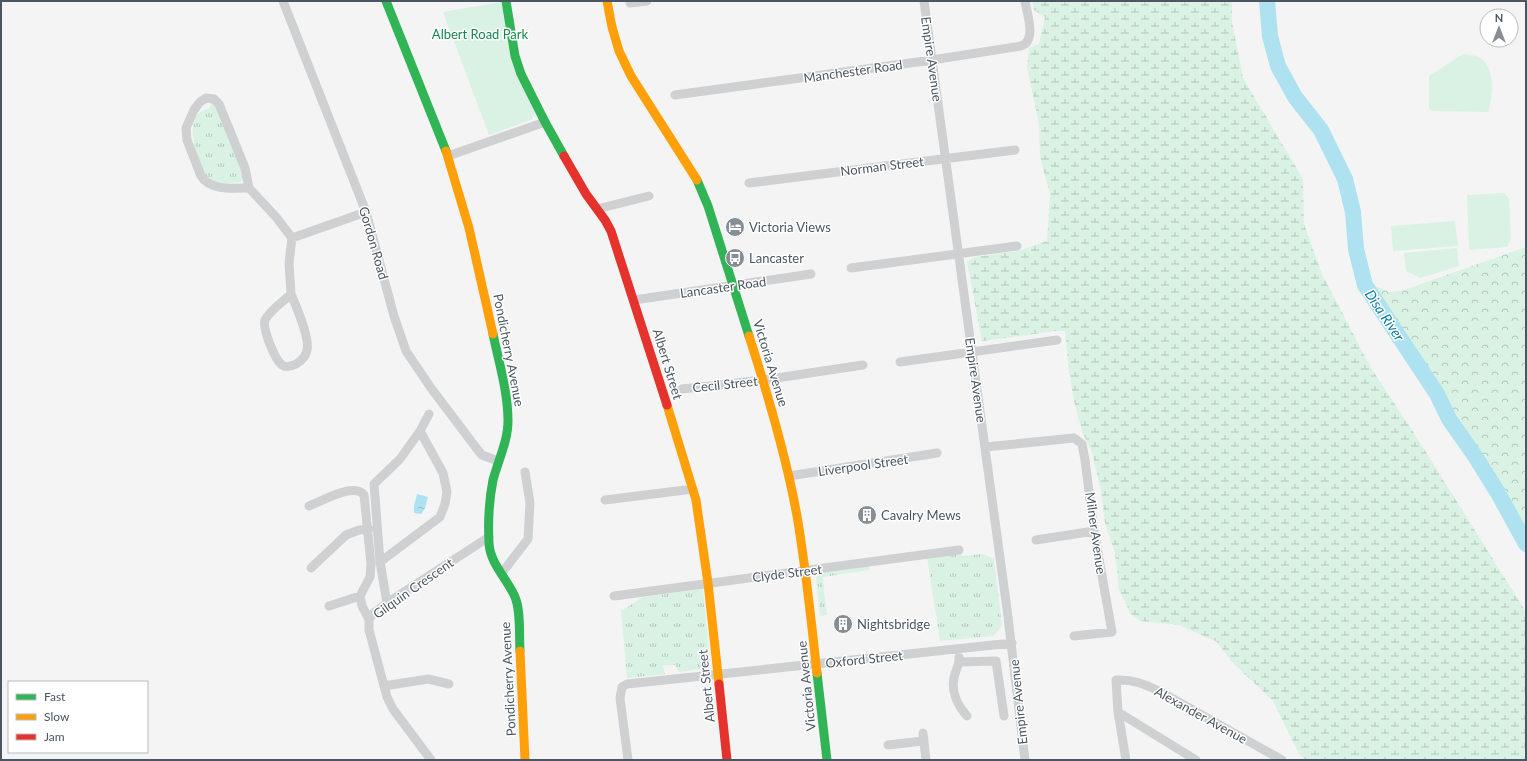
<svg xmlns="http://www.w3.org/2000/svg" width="1527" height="761" viewBox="0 0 1527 761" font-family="Lato,sans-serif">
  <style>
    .grass { fill: url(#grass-tufts) }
    .forest { fill: url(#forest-crowns) }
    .wetland { fill: url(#wetland-marsh) }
    .park { fill: #d9f2e3 }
    .water { fill: url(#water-ripples) }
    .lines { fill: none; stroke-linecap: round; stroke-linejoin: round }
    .river { stroke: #aee2f0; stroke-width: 16 }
    .street { stroke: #ced0d2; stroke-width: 9 }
    .fast { stroke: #30b455; stroke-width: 9 }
    .slow { stroke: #ff9f0a; stroke-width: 9 }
    .jam { stroke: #e5322d; stroke-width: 9 }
    .labels { text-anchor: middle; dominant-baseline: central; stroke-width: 3; stroke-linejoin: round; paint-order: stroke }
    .park-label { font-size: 13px; fill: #17864f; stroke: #fff }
    .street-label { font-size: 13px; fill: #4a5661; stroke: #fff }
    .poi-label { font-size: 13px; fill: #4a5661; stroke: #fff; text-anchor: start }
    .water-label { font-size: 14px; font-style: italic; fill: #0c7c9b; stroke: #fff }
  </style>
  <defs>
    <pattern id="grass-tufts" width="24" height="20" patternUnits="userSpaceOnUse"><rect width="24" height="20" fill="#d9f2e3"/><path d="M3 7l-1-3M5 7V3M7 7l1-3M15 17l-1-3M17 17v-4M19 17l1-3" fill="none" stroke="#b2c7bb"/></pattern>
    <pattern id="forest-crowns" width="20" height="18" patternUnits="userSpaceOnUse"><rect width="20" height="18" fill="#d9f2e3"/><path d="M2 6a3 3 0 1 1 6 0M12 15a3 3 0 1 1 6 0" fill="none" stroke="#b2c7bb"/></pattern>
    <pattern id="wetland-marsh" width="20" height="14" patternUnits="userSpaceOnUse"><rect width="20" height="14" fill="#d9f2e3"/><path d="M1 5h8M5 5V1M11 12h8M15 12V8" fill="none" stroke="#b2c7bb"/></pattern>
    <pattern id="water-ripples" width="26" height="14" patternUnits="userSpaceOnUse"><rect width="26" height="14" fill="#aee2f0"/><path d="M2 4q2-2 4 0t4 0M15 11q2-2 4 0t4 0" fill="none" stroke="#90bac6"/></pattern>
  </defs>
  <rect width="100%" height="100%" fill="#f4f4f4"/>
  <path class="grass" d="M 210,102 L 216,106 L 243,172 L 244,178 L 240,182 L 223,184 L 206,179 C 199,160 178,114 210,108 Z
    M 961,554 L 963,556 L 983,554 L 994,559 L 1002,626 L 993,636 L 940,641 L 927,557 Z
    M 869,566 L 869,570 L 823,577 L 823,583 L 827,615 L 820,616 L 816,578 L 820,573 Z
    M 703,589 L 710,663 L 705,668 L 679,672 L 675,665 L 663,665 L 665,674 L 627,678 L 621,611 L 643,597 Z"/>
  <path class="forest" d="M 1526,247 L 1526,544 L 1498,493 L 1475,456 L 1449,419 L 1437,394 L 1365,285 L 1378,287 L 1389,292 L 1401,291 Z"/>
  <path class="wetland" d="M 1032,1 L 1232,1 L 1232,22 L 1243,78 L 1303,179 L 1304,224 L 1322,274 L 1371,368 L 1412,430 L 1526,612 L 1526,760 L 1306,760 L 1299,754 L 1273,701 L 1232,662 L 1217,642 L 1179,625 L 1140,621 L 1130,613 L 1119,589 L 1115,553 L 1105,523 L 1101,491 L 1092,452 L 1083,434 L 1074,401 L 1069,371 L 1065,331 L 1056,331 L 982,341 L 967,262 L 975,257 L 1018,251 L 1047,241 L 1050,194 L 1040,157 L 1039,124 L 1027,67 L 1029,48 L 1039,44 L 1045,17 L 1034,10 Z"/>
  <path class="park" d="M 501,2 L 535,113 L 531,120 L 489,135 L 443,12 Z
    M 1463,54 C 1468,55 1474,55 1479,57 C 1496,67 1493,96 1488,112 L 1433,111 L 1429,109 L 1429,76 Z
    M 1504,193 L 1509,199 L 1511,239 L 1507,247 L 1469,250 L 1467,195 Z
    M 1455,221 L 1458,246 L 1393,251 L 1391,226 Z
    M 1457,248 L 1459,266 L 1420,278 L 1406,271 L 1404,253 Z"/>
  <path class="water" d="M 417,494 L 428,497 L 425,508 L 421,514 L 414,513 L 414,506 Z"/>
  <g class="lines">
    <path class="river" d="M 1267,1 L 1270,36 L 1278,66 L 1295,97 L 1321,130 L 1345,179 L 1353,212 L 1356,249 L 1365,285 L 1437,394 L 1449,419 L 1475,456 L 1498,493 L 1526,544"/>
    <path class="street" d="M 283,1 L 366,212 L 394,316 L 406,351 L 431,388 L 477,449 L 482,455 L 498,461
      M 924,1 L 1007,609 L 1025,760
      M 630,3 L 647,1
      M 675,95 L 932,60 L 1021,46 C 1037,41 1027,14 1025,1
      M 448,156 L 545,122
      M 749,183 L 1015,150
      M 249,188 C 234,188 210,191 201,176 L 187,140 L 186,128 L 194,110 L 200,102 L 206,98 L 214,99 L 219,104 L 245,168 L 249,188 L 276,217 L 292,238 L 289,263 L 291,294 C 283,302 270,310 265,320 C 262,328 275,360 282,365 C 286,368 292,366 296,364 C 301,361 306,356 307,350 C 310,338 296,306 291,294
      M 597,209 L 649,196
      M 292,238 L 366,212
      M 851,268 L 1017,246
      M 634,300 L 811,274
      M 900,362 L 1057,340
      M 682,389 L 763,380 L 863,365
      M 985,447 L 1074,438 L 1082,444 L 1085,460 L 1094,531 L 1112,632 L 1074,636
      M 789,476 L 937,453
      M 605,500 L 693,489
      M 309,506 C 322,501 354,482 364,495 L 371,564 L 370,577 L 360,596 L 362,606 L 369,619
      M 1036,540 L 1094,531
      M 380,562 L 374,484 L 400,459 L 420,431
      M 311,568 L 346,535 L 359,530 L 369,529
      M 501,574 L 528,539 L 530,503 L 525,472
      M 614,596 L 959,550
      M 387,603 L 380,562 L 440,517 L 445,504 L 447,492 L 443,473 L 420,431 L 429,414
      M 329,606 L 360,596
      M 959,657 C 960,665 955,670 954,678 C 951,692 958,706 967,716
      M 960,662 L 996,661 L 1004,716
      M 384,686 L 428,679 L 449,684
      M 1118,712 L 1196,760
      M 923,733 L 926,760
      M 888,745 L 923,741
      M 431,760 L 393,709 L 387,697 L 369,630 L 369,619 L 375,612 L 387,603 L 489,537
      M 628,760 L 620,698 L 622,687 L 627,684 L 1012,643
      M 1126,760 L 1118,712 L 1116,680 C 1132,679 1144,684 1159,691 L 1282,760"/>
    <path class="fast" d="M 386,1 L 446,151
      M 506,1 L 515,56 L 521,74 L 545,122 L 564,156
      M 697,180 L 708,206 L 749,336
      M 493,334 C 499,363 508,392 508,421 C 508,441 498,461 493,480 C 489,500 488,523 489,543 C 490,564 507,578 515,597 C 521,611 519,635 520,651
      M 817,673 L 827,760"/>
    <path class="slow" d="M 607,1 L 612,27 L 619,51 L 631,76 L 697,180
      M 446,151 L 469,228 L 493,334
      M 749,336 C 768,395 786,455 797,516 C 806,568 811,620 817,673
      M 667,405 L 696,500 L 708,583 L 719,684
      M 520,651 L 525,760"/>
    <path class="jam" d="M 564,156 L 586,194 L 605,220 L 611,231 L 667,405
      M 719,684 L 727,760"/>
  </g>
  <defs>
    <symbol id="hotel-disc" viewBox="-11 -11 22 22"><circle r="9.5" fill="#868d94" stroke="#fff"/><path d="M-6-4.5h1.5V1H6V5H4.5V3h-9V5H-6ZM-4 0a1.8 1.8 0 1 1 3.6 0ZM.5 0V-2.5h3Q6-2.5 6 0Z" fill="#fff"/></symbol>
    <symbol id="bus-disc" viewBox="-11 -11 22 22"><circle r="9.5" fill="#868d94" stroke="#fff"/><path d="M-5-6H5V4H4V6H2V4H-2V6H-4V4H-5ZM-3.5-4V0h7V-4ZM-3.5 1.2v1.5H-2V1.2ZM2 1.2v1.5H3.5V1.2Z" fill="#fff"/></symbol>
    <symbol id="building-disc" viewBox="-11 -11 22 22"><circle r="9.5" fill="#868d94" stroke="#fff"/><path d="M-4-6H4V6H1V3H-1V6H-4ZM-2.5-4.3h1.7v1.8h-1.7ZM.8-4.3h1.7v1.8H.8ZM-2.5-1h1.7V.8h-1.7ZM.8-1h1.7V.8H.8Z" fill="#fff"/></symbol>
  </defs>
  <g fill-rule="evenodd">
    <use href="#hotel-disc" x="724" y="216" width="22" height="22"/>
    <use href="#bus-disc" x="724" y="247" width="22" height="22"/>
    <use href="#building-disc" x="856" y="504" width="22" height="22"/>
    <use href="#building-disc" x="832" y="613" width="22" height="22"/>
  </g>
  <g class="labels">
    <g class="park-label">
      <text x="480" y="34">Albert Road Park</text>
    </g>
    <g class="street-label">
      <text transform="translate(932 59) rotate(82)">Empire Avenue</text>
      <text transform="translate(853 71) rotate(-8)">Manchester Road</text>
      <text transform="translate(882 166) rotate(-7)">Norman Street</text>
      <text transform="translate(374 243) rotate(74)">Gordon Road</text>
      <text transform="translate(723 287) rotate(-8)">Lancaster Road</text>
      <text transform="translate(509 350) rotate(79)">Pondicherry Avenue</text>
      <text transform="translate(771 363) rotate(73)">Victoria Avenue</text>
      <text transform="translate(668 364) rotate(73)">Albert Street</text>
      <text transform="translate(976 380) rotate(82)">Empire Avenue</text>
      <text transform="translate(725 384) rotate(-6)">Cecil Street</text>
      <text transform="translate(863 465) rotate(-8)">Liverpool Street</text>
      <text transform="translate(1096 533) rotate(82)">Milner Avenue</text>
      <text transform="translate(787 573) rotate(-7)">Clyde Street</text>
      <text transform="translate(413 588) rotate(-35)">Gilquin Crescent</text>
      <text transform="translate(864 659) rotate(-6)">Oxford Street</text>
      <text transform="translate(508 679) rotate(-93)">Pondicherry Avenue</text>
      <text transform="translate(706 686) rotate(-96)">Albert Street</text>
      <text transform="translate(806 686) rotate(-96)">Victoria Avenue</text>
      <text transform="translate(1018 702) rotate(-96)">Empire Avenue</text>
      <text transform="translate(1201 715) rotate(29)">Alexander Avenue</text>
    </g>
    <g class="poi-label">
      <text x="749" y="227">Victoria Views</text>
      <text x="749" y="258">Lancaster</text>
      <text x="881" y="515">Cavalry Mews</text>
      <text x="857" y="624">Nightsbridge</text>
    </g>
    <g class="water-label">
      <text transform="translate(1385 315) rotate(56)">Disa River</text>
    </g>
  </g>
  <rect width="1527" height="761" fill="none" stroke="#4a5661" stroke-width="4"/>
  <rect x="8" y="681" width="140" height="72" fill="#ffffff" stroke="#b7bbc0"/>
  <rect x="16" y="694" width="20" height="6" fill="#30b455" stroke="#b7bbc0"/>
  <text x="44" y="701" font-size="12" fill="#4a5661">Fast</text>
  <rect x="16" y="714" width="20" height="6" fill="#ff9f0a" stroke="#b7bbc0"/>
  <text x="44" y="721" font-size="12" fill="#4a5661">Slow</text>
  <rect x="16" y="734" width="20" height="6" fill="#e5322d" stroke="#b7bbc0"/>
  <text x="44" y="741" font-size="12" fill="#4a5661">Jam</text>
  <g transform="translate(1499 28)"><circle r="19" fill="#ffffff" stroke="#b7bbc0"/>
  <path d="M0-3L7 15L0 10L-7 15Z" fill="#868d94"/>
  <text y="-6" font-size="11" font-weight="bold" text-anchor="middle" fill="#4a5661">N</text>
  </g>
</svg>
